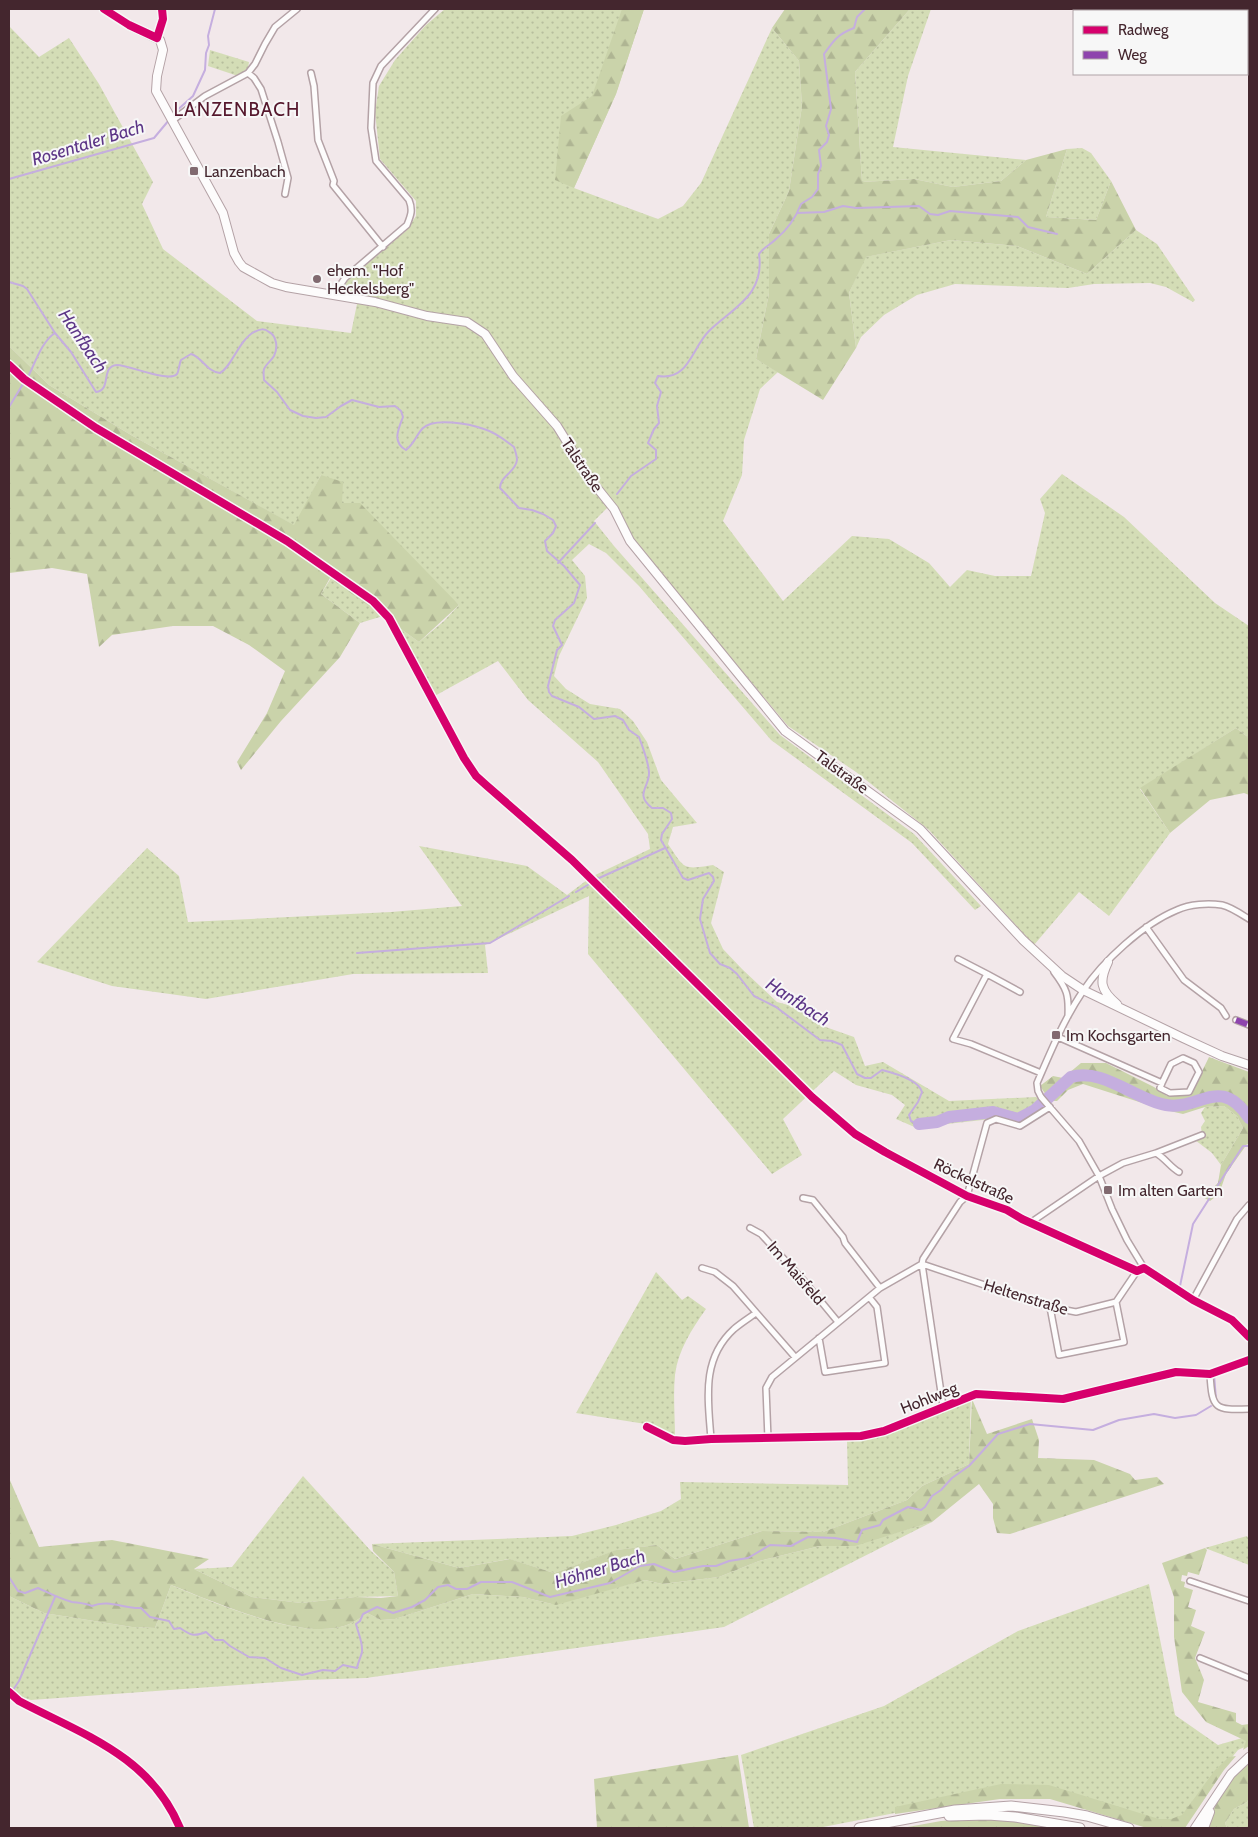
<svg xmlns="http://www.w3.org/2000/svg" width="1258" height="1837" viewBox="0 0 1258 1837" font-family="Cabin,sans-serif">
  <style>
    .grass { fill: url(#grass-dots) }
    .forest { fill: url(#forest-firs) }
    .lines { fill: none; stroke-linecap: round; stroke-linejoin: round }
    .stream { stroke: #c5aedf; stroke-width: 2 }
    .river { stroke: #c5aedf; stroke-width: 12 }
    .street-casing { stroke: #b4a2a6; stroke-width: 8 }
    .secondary-casing { stroke: #b4a2a6; stroke-width: 10 }
    .primary-casing { stroke: #b4a2a6; stroke-width: 11 }
    .street { stroke: #fdfcfc; stroke-width: 5 }
    .secondary { stroke: #fdfcfc; stroke-width: 8 }
    .primary { stroke: #fdfcfc; stroke-width: 9 }
    .quiet { stroke: #8e44ad; stroke-width: 6; stroke-dasharray: 12 6; stroke-linecap: butt }
    .cycleway-casing { stroke: #f7f7f7; stroke-width: 11 }
    .cycleway { stroke: #d6006c; stroke-width: 8 }
    .poi-dot { fill: #816a70; stroke: #f7f7f7; stroke-width: 2 }
    .labels { text-anchor: middle; dominant-baseline: central; stroke-width: 4; stroke-linejoin: round; paint-order: stroke }
    .poi-label { font-size: 16px; fill: #44262e; stroke: #f7f7f7; text-anchor: start }
    .street-label { font-size: 16px; fill: #44262e; stroke: #f7f7f7 }
    .water-label { font-size: 18px; font-style: italic; fill: #5d3687; stroke: #f7f7f7 }
    .quarter-label { font-size: 19px; letter-spacing: 1px; fill: #55182d; stroke: #f7f7f7 }
  </style>
  <defs>
    <pattern id="grass-dots" width="8" height="8" patternUnits="userSpaceOnUse" patternTransform="scale(1.25)"><rect width="8" height="8" fill="#d4ddb6"/><path d="M2 2h.1M6 6h.1" fill="none" stroke="#b7be9d" stroke-width="1.8" stroke-linecap="round"/></pattern>
    <pattern id="forest-firs" width="22" height="20" patternUnits="userSpaceOnUse" patternTransform="scale(1.25)"><rect width="22" height="20" fill="#cad3aa"/><path d="M5 1l3.5 6h-7zM16 11l3.5 6h-7z" fill="#afb593"/></pattern>
  </defs>
  <rect width="100%" height="100%" fill="#f2e8ea"/>
  <path class="grass" d="M 445,9 L 644,9 L 616,94 L 574,188 L 658,219 L 683,206 L 701,183 L 772,28 L 799,61 L 802,106 L 789,191 L 769,234 L 769,293 L 756,359 L 778,372 L 760,389 L 744,440 L 742,475 L 723,521 L 783,601 L 852,536 L 889,539 L 929,563 L 950,587 L 967,570 L 995,576 L 1031,576 L 1045,513 L 1040,499 L 1062,474 L 1124,517 L 1215,603 L 1249,626 L 1249,738 L 1236,728 L 1140,789 L 1170,833 L 1109,916 L 1079,892 L 1034,945 L 929,830 L 856,772 L 788,726 L 635,543 L 621,513 L 612,503 L 594,521 L 614,546 L 780,735 L 914,834 L 981,906 L 975,910 L 912,843 L 771,740 L 639,586 L 606,553 L 589,544 L 572,560 L 585,576 L 587,598 L 559,656 L 554,676 L 566,689 L 590,704 L 620,709 L 633,721 L 647,742 L 661,780 L 697,823 L 673,827 L 668,844 C 685,869 682,870 713,865 L 724,872 L 711,923 L 723,949 L 742,969 L 777,1002 L 788,1005 L 798,1001 L 817,1024 L 854,1037 L 865,1066 L 883,1062 L 949,1101 L 1036,1097 L 1043,1105 L 1024,1120 L 1000,1118 L 947,1124 L 919,1129 L 896,1119 L 905,1105 L 892,1095 L 856,1085 L 834,1071 L 783,1119 L 802,1155 L 772,1174 L 588,954 L 589,896 L 485,945 L 488,973 L 353,974 L 206,999 L 112,986 L 37,962 L 147,848 L 179,876 L 188,922 L 391,912 L 462,906 L 419,846 L 527,866 L 567,895 L 591,877 L 650,849 L 648,834 L 598,762 L 528,700 L 498,661 L 431,698 L 383,616 L 360,623 L 321,594 L 331,578 L 419,642 L 444,621 L 459,605 L 342,503 L 321,475 L 295,526 L 131,435 L 49,385 L 9,346 L 9,26 L 39,57 L 69,38 L 99,84 L 153,182 L 142,204 L 163,249 L 257,321 L 351,333 L 357,304 L 344,288 L 347,281 L 407,230 L 416,216 L 416,201 L 380,159 L 375,112 L 379,86 L 395,60 L 426,25 Z
    M 910,9 L 931,9 L 908,76 L 893,147 L 1026,160 L 1001,181 L 953,187 L 914,179 L 862,182 L 855,72 Z
    M 210,50 L 249,62 L 248,68 L 238,76 L 208,66 Z
    M 1082,148 L 1091,153 L 1111,181 L 1096,220 L 1046,217 L 1067,149 Z
    M 1136,230 L 1157,244 L 1195,300 L 1193,302 L 1166,287 L 1150,283 L 1094,284 L 1068,288 L 955,284 L 917,295 L 884,315 L 861,337 L 856,348 L 849,293 L 865,257 L 951,240 L 1017,246 L 1087,274 Z
    M 1224,1106 L 1237,1116 L 1243,1128 L 1221,1165 L 1212,1153 L 1195,1140 L 1202,1135 L 1201,1127 L 1205,1121 L 1201,1113 L 1205,1107 Z
    M 656,1272 L 682,1300 L 688,1296 L 706,1309 C 692,1329 678,1350 675,1375 C 673,1395 675,1417 675,1437 L 652,1425 L 576,1413 Z
    M 971,1396 L 969,1464 L 922,1486 L 907,1500 L 823,1532 L 762,1531 L 675,1559 L 657,1545 L 617,1550 L 554,1573 L 509,1559 L 459,1568 L 372,1544 L 572,1536 L 616,1525 L 661,1511 L 681,1499 L 680,1482 L 848,1485 L 847,1439 L 862,1438 Z
    M 303,1476 L 371,1551 L 394,1572 L 398,1596 L 355,1597 L 301,1603 L 252,1597 L 194,1569 L 232,1567 Z
    M 932,1522 L 724,1627 L 366,1678 L 306,1680 L 31,1700 L 9,1693 L 9,1596 L 44,1613 L 132,1627 L 155,1628 L 171,1585 C 213,1602 299,1640 344,1626 C 352,1624 360,1618 367,1613 L 381,1620 L 395,1619 L 473,1594 L 523,1597 L 552,1604 L 645,1580 L 662,1584 L 719,1577 L 759,1561 L 820,1546 L 855,1545 Z
    M 1247,1536 L 1249,1540 L 1249,1565 L 1205,1548 Z
    M 1149,1584 L 1175,1715 L 1218,1745 L 1249,1736 L 1249,1745 L 1238,1750 L 1174,1828 L 1023,1788 L 818,1828 L 754,1828 L 741,1755 L 884,1706 L 1018,1631 Z
    M 1249,1798 L 1249,1828 L 1227,1828 L 1225,1823 L 1234,1809 L 1247,1802 Z"/>
  <path class="forest" d="M 622,9 L 644,9 L 616,94 L 574,188 L 555,180 L 561,116 L 592,96 Z
    M 785,9 L 910,9 L 855,72 L 862,182 L 914,179 L 953,187 L 1001,181 L 1026,160 L 1067,149 L 1046,217 L 1096,220 L 1111,181 L 1136,230 L 1087,274 L 1017,246 L 951,240 L 866,257 L 849,293 L 856,348 L 823,400 L 756,359 L 769,293 L 769,234 L 789,191 L 802,106 L 799,61 L 772,28 Z
    M 9,346 L 49,385 L 131,435 L 294,525 L 321,475 L 343,482 L 342,503 L 360,503 L 459,605 L 419,642 L 330,578 L 321,594 L 360,623 L 340,657 L 281,721 L 241,770 L 237,762 L 267,713 L 285,671 L 249,645 L 213,626 L 173,626 L 112,635 L 99,647 L 87,574 L 52,568 L 9,573 Z
    M 1236,728 L 1249,738 L 1249,795 L 1244,793 L 1210,800 L 1170,833 L 1140,788 Z
    M 1209,1057 L 1249,1072 L 1249,1145 L 1247,1144 L 1226,1174 L 1219,1194 L 1210,1201 L 1203,1197 L 1218,1183 L 1221,1165 L 1243,1128 L 1237,1116 L 1224,1106 L 1205,1107 L 1183,1114 L 1161,1109 L 1083,1084 L 1068,1090 L 1057,1101 L 1050,1101 L 1040,1086 L 1053,1076 L 1063,1078 L 1081,1063 L 1106,1063 L 1154,1087 L 1167,1096 L 1190,1096 Z
    M 972,1399 L 987,1434 L 1032,1419 L 1039,1440 L 1038,1458 L 1094,1460 L 1130,1474 L 1135,1480 L 1157,1477 L 1164,1484 L 1010,1534 L 997,1533 L 993,1518 L 993,1504 L 979,1484 L 932,1522 L 855,1546 L 820,1546 L 759,1561 L 719,1577 L 662,1584 L 645,1580 L 556,1605 L 523,1597 L 473,1594 L 395,1619 L 381,1620 L 367,1613 C 360,1618 352,1624 344,1626 C 300,1640 214,1602 171,1585 L 155,1628 L 132,1627 L 44,1613 L 9,1596 L 9,1478 L 39,1547 L 112,1540 L 209,1559 L 194,1569 L 252,1597 L 301,1603 L 355,1597 L 381,1598 L 398,1596 L 394,1572 L 373,1551 L 372,1544 L 459,1568 L 510,1559 L 554,1573 L 616,1550 L 657,1545 L 675,1559 L 762,1531 L 823,1532 L 907,1500 L 922,1486 L 969,1464 Z
    M 1205,1548 L 1207,1550 L 1199,1575 L 1188,1572 L 1187,1576 L 1182,1575 L 1181,1581 L 1185,1582 L 1184,1587 L 1193,1590 L 1188,1607 L 1196,1610 L 1191,1626 L 1205,1632 L 1195,1658 L 1204,1680 L 1198,1702 L 1236,1713 L 1236,1722 L 1242,1725 L 1249,1724 L 1249,1746 L 1243,1750 L 1246,1741 L 1206,1722 L 1182,1692 L 1174,1637 L 1174,1597 L 1162,1563 Z
    M 738,1755 L 749,1828 L 597,1828 L 594,1779 Z
    M 1236,1756 L 1224,1770 L 1185,1828 L 1147,1828 L 1050,1799 L 1000,1799 L 895,1814 L 895,1807 L 1001,1784 L 1049,1785 L 1159,1819 L 1171,1819 L 1182,1815 L 1215,1770 L 1229,1757 Z
    M 1249,1763 L 1249,1798 L 1247,1802 L 1234,1809 L 1225,1823 L 1227,1828 L 1208,1828 C 1213,1804 1229,1778 1249,1763 Z
    M 980,1818 L 1017,1822 L 1048,1828 L 902,1828 L 941,1821 Z"/>
  <g class="lines">
    <path class="stream" d="M 174,113 L 193,96 L 205,70 L 206,53 L 209,45 L 208,36 L 215,9
      M 9,179 L 154,138 L 169,120
      M 797,213 L 824,212 L 843,206 L 856,208 L 919,206 L 930,214 L 938,215 L 950,211 L 1018,217 L 1028,227 L 1057,234
      M 9,282 L 23,286 L 27,289 L 55,333 L 71,352 L 96,392 C 112,391 100,366 117,365 C 129,365 169,383 177,374 C 179,371 179,364 181,360 L 191,354 C 202,357 207,372 220,373 C 232,367 238,341 254,332 C 260,329 264,328 269,332 C 277,336 278,348 274,356 C 271,361 266,364 264,369 C 263,373 264,377 264,380 L 277,392 L 290,410 L 303,416 L 316,418 L 326,417 L 341,406 L 352,400 L 379,407 L 395,406 L 401,411 L 403,417 C 398,430 392,442 406,450 C 415,443 416,435 423,428 C 434,417 470,424 484,429 C 495,432 505,440 514,447 C 515,450 517,456 517,460 C 516,472 500,476 500,488 L 519,508 L 532,510 L 543,514 L 553,520 L 556,526 L 553,533 L 545,541 L 547,551 L 564,566 L 580,585 L 574,603 L 555,620 L 553,626 L 562,645 L 557,650 L 548,686 L 549,692 L 552,696 L 579,707 L 594,719 L 615,716 L 623,720 L 629,730 L 639,737 C 643,748 648,760 649,772 C 650,787 634,794 652,808 L 663,808 L 671,813 L 672,819 L 662,834 L 661,840 L 683,878 L 688,880 L 709,873 L 713,877 L 714,881 L 703,899 L 700,919 L 710,953 L 720,964 L 730,968 L 737,974 L 754,996 L 776,1007 L 820,1040 L 832,1041 L 842,1045 L 857,1074 L 865,1078 L 871,1078 L 882,1070 C 894,1073 919,1080 922,1092 L 918,1102 L 909,1115 L 911,1121 L 919,1124
      M 28,377 C 35,363 42,341 55,333
      M 9,407 L 23,384
      M 617,494 L 631,476 L 656,459 L 656,450 L 648,443 L 654,429 L 659,423 L 657,406 L 661,392 L 655,383 L 658,376 C 689,381 691,349 709,331 C 734,307 765,295 759,254 C 764,247 770,245 776,239 C 787,230 796,217 801,204 L 812,197 L 818,189 L 818,174 L 821,166 L 819,150 L 827,142 L 829,135 L 826,126 L 831,109 L 824,54 C 834,40 838,34 854,28 L 857,17 L 865,9
      M 558,563 L 595,523
      M 597,879 L 665,848
      M 576,892 L 591,883
      M 357,953 L 490,943 L 569,896
      M 1180,1286 L 1193,1224 L 1243,1146 L 1249,1146
      M 1216,1399 L 1214,1375 L 1249,1363
      M 9,1577 L 18,1591 L 25,1593 L 38,1588 C 49,1593 60,1599 72,1602 C 79,1603 85,1603 92,1606 C 109,1599 124,1609 141,1608 L 150,1617 L 169,1621 L 174,1629 L 180,1628 C 190,1635 194,1637 206,1632 L 215,1640 L 223,1640 L 230,1646 L 249,1657 L 265,1658 L 281,1668 L 302,1675 L 323,1670 L 335,1671 L 343,1665 L 357,1668 C 358,1662 361,1657 362,1652 C 363,1642 358,1633 356,1624 L 360,1621 L 363,1614 L 377,1607 L 393,1613 L 412,1607 L 425,1600 L 438,1587 L 448,1585 L 456,1589 L 467,1589 L 481,1582 L 512,1582 L 550,1597 L 610,1583 L 640,1566 L 654,1564 L 674,1572 L 703,1566 L 716,1566 L 729,1561 L 748,1558 L 770,1545 L 791,1546 L 808,1537 L 835,1538 L 857,1542 L 862,1530 L 880,1525 L 883,1520 L 908,1507 L 921,1510 L 925,1507 L 932,1496 L 941,1490 L 952,1478 L 969,1466 L 998,1434 L 1030,1424 L 1093,1430 L 1119,1420 L 1154,1414 L 1175,1418 L 1196,1415 L 1211,1406
      M 13,1690 L 19,1681 L 55,1597"/>
    <path class="river" d="M 919,1124 L 937,1122 L 949,1117 L 993,1112 L 1018,1119 L 1035,1110 L 1071,1077 C 1102,1067 1136,1100 1166,1105 C 1200,1111 1220,1074 1249,1118"/>
    <defs>
      <path id="street" d="M 157,38 L 163,19 L 162,9
        M 248,73 L 254,78 L 261,89 L 278,142 L 288,178 L 285,194
        M 311,73 L 314,86 L 318,140 L 334,181 L 333,185 L 383,247
        M 173,120 L 205,96 L 248,73 L 255,64 L 265,44 L 275,27 L 297,9
        M 337,295 L 339,287 L 345,278 L 407,225 C 411,215 413,210 409,200 L 376,161 L 371,128 L 373,83 L 381,66 L 435,9
        M 1249,919 C 1241,914 1231,907 1222,905 C 1208,903 1190,904 1177,910 C 1143,924 1103,961 1083,991 C 1064,1019 1050,1053 1037,1083 L 1038,1091 L 1041,1097 L 1079,1141 L 1099,1176 L 1112,1209 L 1127,1240 L 1144,1268 L 1193,1300 L 1232,1320 L 1249,1337
        M 1146,927 L 1184,980 L 1221,1008 L 1226,1016
        M 958,959 L 987,974 L 953,1039 L 971,1044 L 1041,1073
        M 1054,972 C 1067,989 1069,995 1068,1016
        M 987,974 L 1020,992
        M 1236,1020 L 1249,1025
        M 1058,1037 L 1162,1083 L 1171,1064 L 1183,1058 L 1194,1063 L 1199,1072 L 1189,1092 L 1170,1093 L 1160,1088 L 1162,1083
        M 812,1097 L 855,1134 L 885,1152 L 967,1196 L 1007,1210 L 1022,1219 L 1137,1271
        M 1156,1153 L 1202,1135
        M 803,1198 L 813,1200 L 843,1237 L 845,1243 L 880,1288
        M 1030,1223 L 1099,1176 L 1123,1163 L 1156,1153 C 1165,1158 1170,1167 1179,1172
        M 750,1228 L 761,1234 L 805,1282 L 838,1322
        M 702,1268 L 715,1272 L 733,1286 L 795,1357
        M 1193,1300 L 1237,1219 L 1249,1205
        M 1050,1307 L 1059,1355 L 1124,1342 L 1116,1302
        M 819,1338 L 825,1372 L 885,1363 L 877,1307 L 869,1297
        M 1210,1374 C 1212,1410 1215,1410 1249,1409
        M 943,1406 L 922,1264 L 1050,1307 L 1076,1312 L 1116,1302 L 1137,1271 L 1144,1268
        M 647,1427 L 673,1440 L 685,1441 L 711,1439 L 861,1436 L 884,1431 L 976,1394 L 1063,1399 L 1176,1372 L 1210,1374 L 1249,1360
        M 711,1439 C 708,1399 701,1359 734,1329 C 741,1323 749,1318 756,1313
        M 768,1439 L 766,1388 L 772,1377 L 880,1288 L 922,1264 L 923,1259 L 960,1202 L 967,1196 L 987,1123 L 996,1119 L 1020,1126 L 1050,1107
        M 1190,1581 L 1249,1601
        M 1200,1658 L 1249,1678"/>
      <path id="secondary" d="M 104,9 L 129,25 L 160,40 L 163,50 L 157,76 L 156,91 L 223,213 L 234,253 L 239,262 L 243,267 L 272,283 L 286,287 L 375,302 L 427,316 L 467,322 L 485,334 L 513,376 L 557,426 L 590,479 L 614,509 L 630,541 L 785,731 L 920,829 L 1023,940 L 1062,976 L 1083,990 L 1183,1038 L 1222,1056 L 1249,1065
        M 1108,962 C 1099,981 1100,990 1117,1004
        M 1195,1828 L 1231,1774 L 1249,1757
        M 1204,1828 L 1210,1812"/>
      <path id="primary" d="M 949,1816 L 988,1815 L 1015,1817 L 1080,1828
        M 859,1828 L 955,1810 L 1011,1806 L 1064,1812 L 1087,1816 L 1129,1828"/>
    </defs>
    <use href="#street" class="street-casing"/>
    <use href="#secondary" class="secondary-casing"/>
    <use href="#primary" class="primary-casing"/>
    <use href="#street" class="street"/>
    <use href="#secondary" class="secondary"/>
    <use href="#primary" class="primary"/>
    <path class="quiet" d="M 1236,1020 L 1249,1025"/>
    <defs>
      <path id="cycleway" d="M 104,9 L 129,25 L 157,38 L 163,19 L 162,9
        M 9,365 L 24,379 L 96,428 L 287,541 L 373,601 L 389,618 L 464,758 L 476,776 L 486,785 L 572,860 L 812,1097 L 855,1134 L 885,1152 L 967,1196 L 1007,1210 L 1022,1219 L 1137,1271 L 1144,1268 L 1193,1300 L 1232,1320 L 1249,1337
        M 647,1427 L 673,1440 L 685,1441 L 711,1439 L 861,1436 L 884,1431 L 976,1394 L 1063,1399 L 1176,1372 L 1210,1374 L 1249,1360
        M 9,1692 L 19,1701 C 84,1735 150,1756 180,1828"/>
    </defs>
    <use href="#cycleway" class="cycleway-casing"/>
    <use href="#cycleway" class="cycleway"/>
  </g>
  <g class="poi-dot">
    <rect x="189" y="166" width="10" height="10" rx="2.5"/>
    <circle cx="317" cy="279" r="5"/>
    <rect x="1051" y="1030" width="10" height="10" rx="2.5"/>
    <rect x="1103" y="1185" width="10" height="10" rx="2.5"/>
  </g>
  <g class="labels">
    <g class="poi-label">
      <text x="204" y="171">Lanzenbach</text>
      <text x="327" y="270">ehem. "Hof<tspan x="327" dy="18">Heckelsberg"</tspan></text>
      <text x="1066" y="1035">Im Kochsgarten</text>
      <text x="1118" y="1190">Im alten Garten</text>
    </g>
    <g class="street-label">
      <text transform="translate(582 465) rotate(56)">Talstraße</text>
      <text transform="translate(842 772) rotate(36)">Talstraße</text>
      <text transform="translate(974 1181) rotate(25)">Röckelstraße</text>
      <text transform="translate(796 1273) rotate(49)">Im Maisfeld</text>
      <text transform="translate(1026 1297) rotate(17)">Heltenstraße</text>
      <text transform="translate(929 1398) rotate(-22)">Hohlweg</text>
    </g>
    <g class="water-label">
      <text transform="translate(88 143) rotate(-17)">Rosentaler Bach</text>
      <text transform="translate(83 341) rotate(56)">Hanfbach</text>
      <text transform="translate(798 1002) rotate(33)">Hanfbach</text>
      <text transform="translate(600 1569) rotate(-17)">Höhner Bach</text>
    </g>
    <g class="quarter-label">
      <text x="237" y="109">LANZENBACH</text>
    </g>
  </g>
  <rect width="1258" height="1837" fill="none" stroke="#44262e" stroke-width="20"/>
  <rect x="1073" y="10" width="175" height="65" fill="#f7f7f7" stroke="#afa3a7"/>
  <rect x="1083" y="26" width="25" height="8" fill="#d6006c" stroke="#afa3a7"/>
  <text x="1118" y="35" font-size="15" fill="#44262e">Radweg</text>
  <rect x="1083" y="51" width="25" height="8" fill="#8e44ad" stroke="#afa3a7"/>
  <text x="1118" y="60" font-size="15" fill="#44262e">Weg</text>
</svg>
